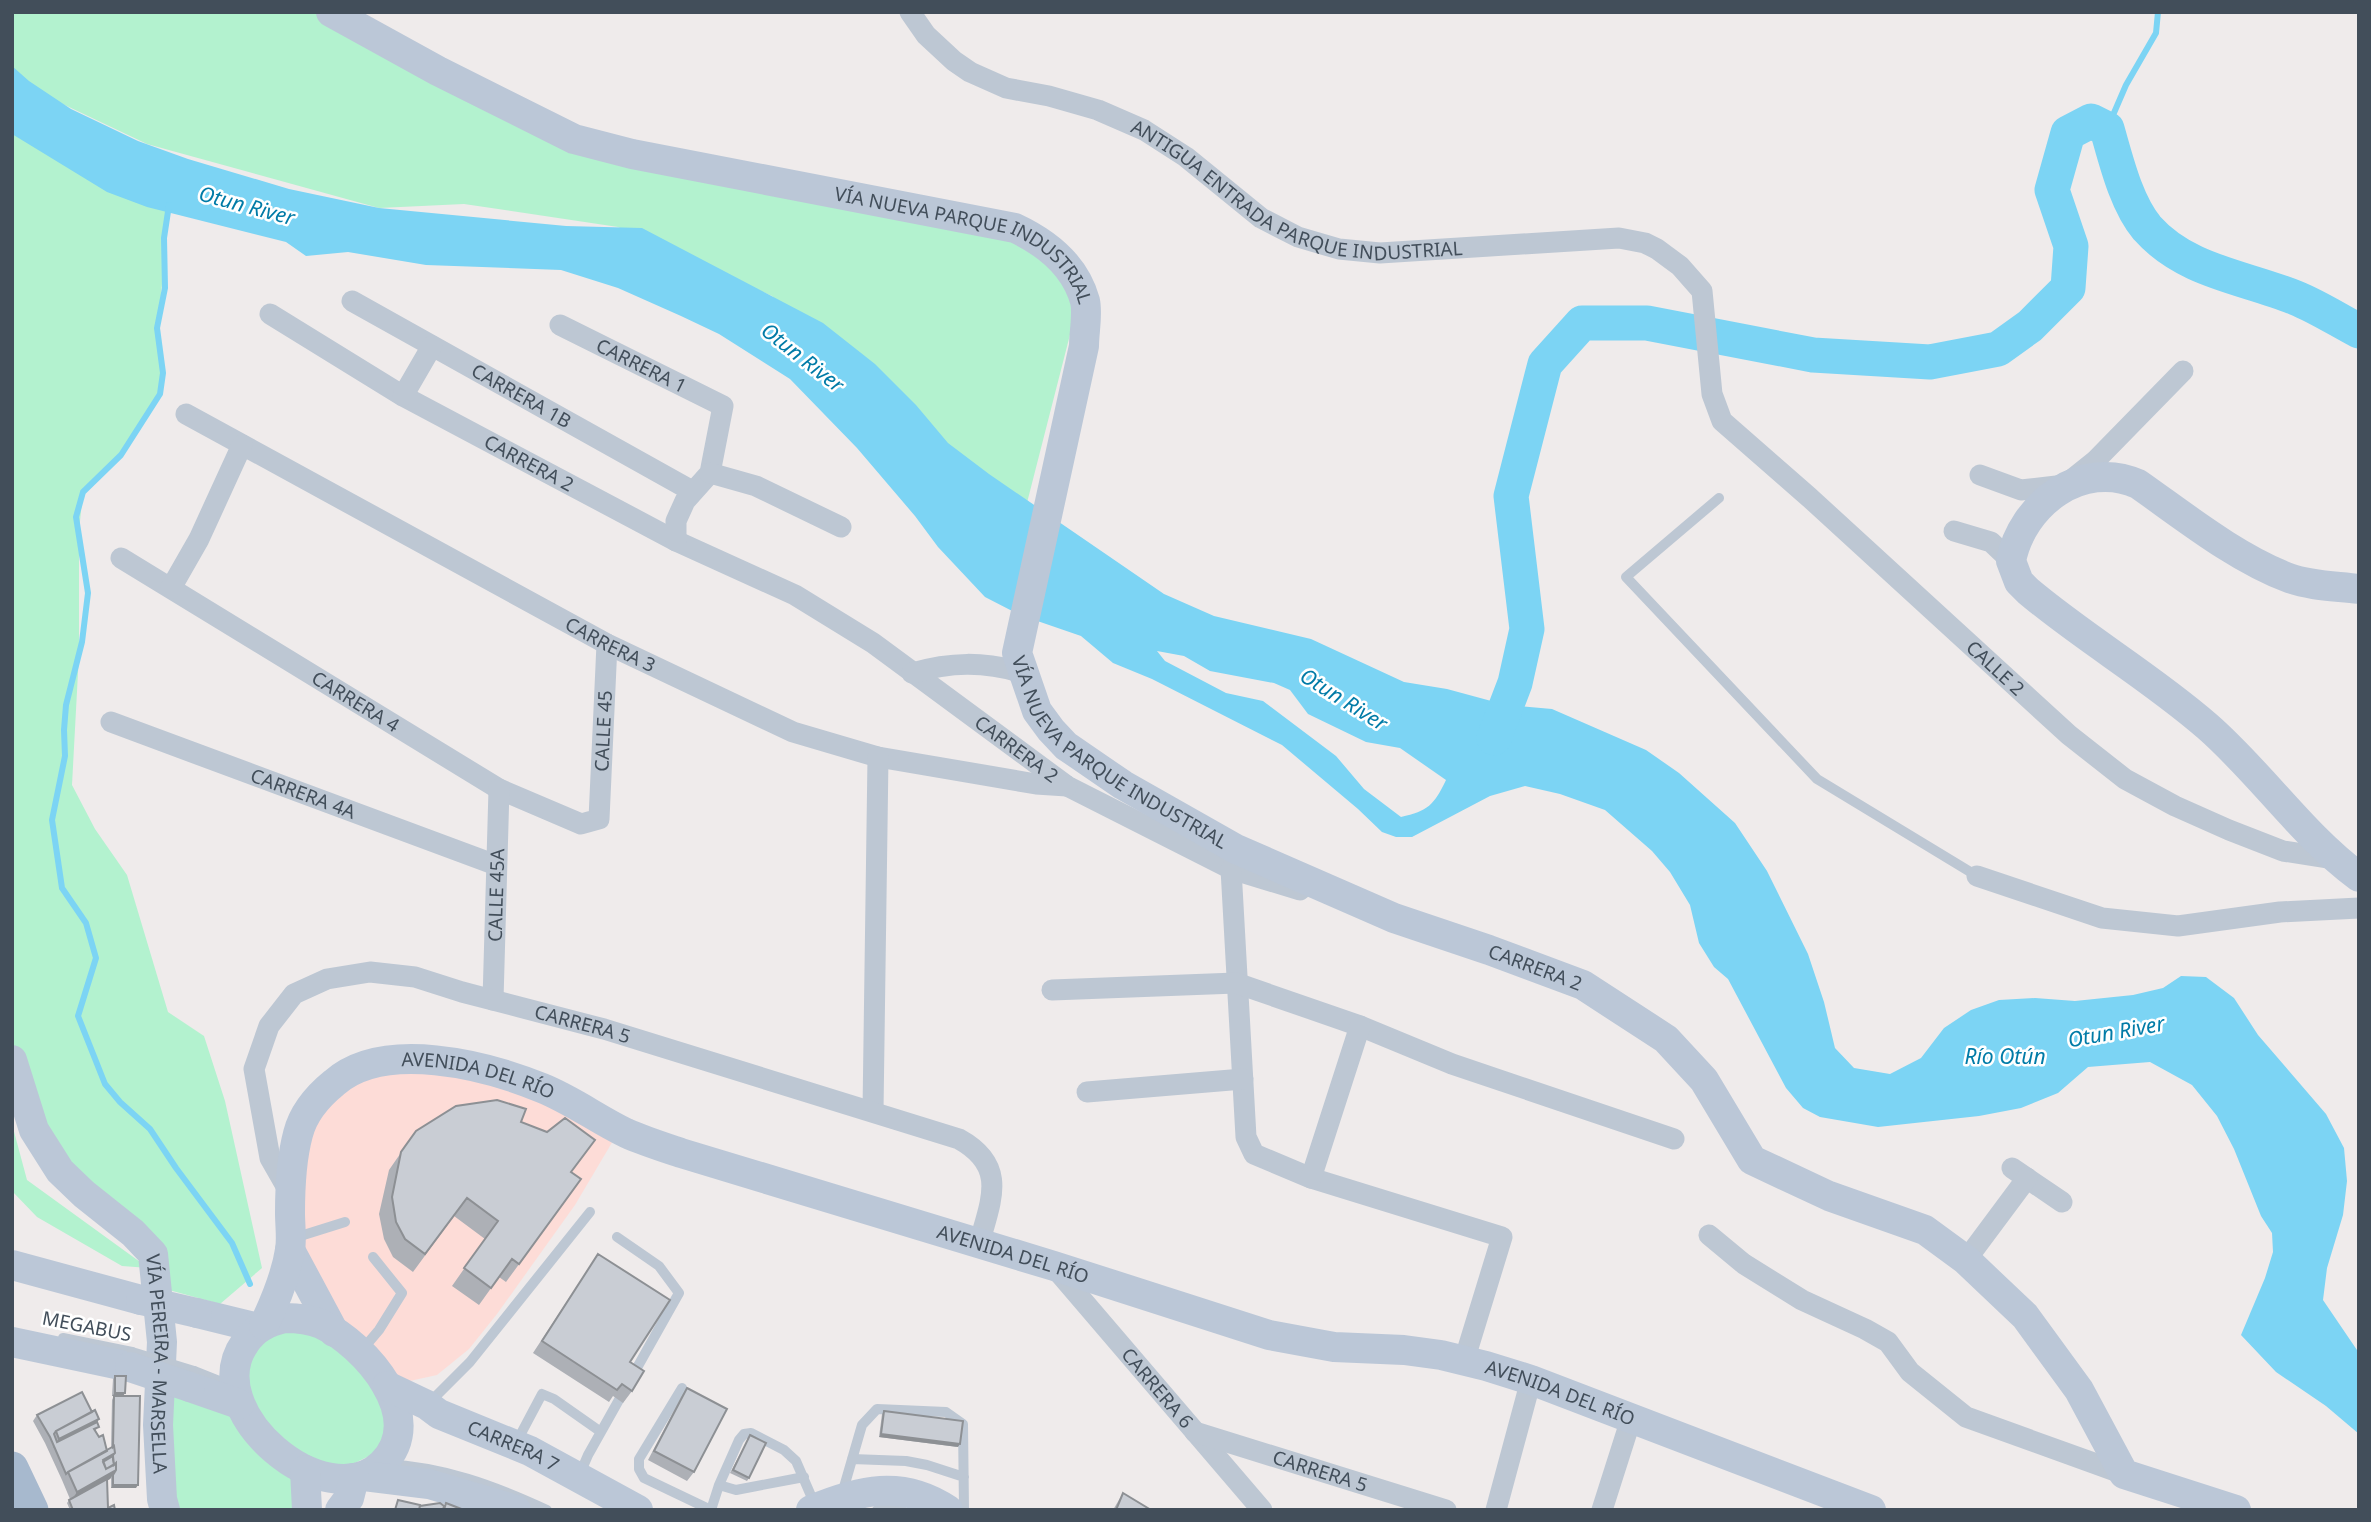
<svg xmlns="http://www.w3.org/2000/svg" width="2371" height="1522" viewBox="0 0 2371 1522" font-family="'Noto Sans',sans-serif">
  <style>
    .medical { fill: #fddcd7 }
    .green { fill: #b3f2cf }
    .water { fill: #7cd4f4; fill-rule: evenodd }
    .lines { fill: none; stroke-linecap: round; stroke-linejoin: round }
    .stream { stroke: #7cd4f4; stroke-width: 6 }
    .river { stroke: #7cd4f4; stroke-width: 35 }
    .lane { stroke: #bdc7d3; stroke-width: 10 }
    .street { stroke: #bdc7d3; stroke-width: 21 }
    .secondary { stroke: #bbc7d7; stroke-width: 30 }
    .primary { stroke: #a7b9ce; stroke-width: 33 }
    .lane-bridge { stroke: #bdc7d3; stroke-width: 10 }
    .secondary-bridge { stroke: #bbc7d7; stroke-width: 30 }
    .wall { fill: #adb0b6 }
    .shaded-wall { fill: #8d9094 }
    .building { fill: #c9cdd4; stroke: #8d9094; stroke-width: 2 }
    .labels { text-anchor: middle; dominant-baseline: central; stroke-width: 5; stroke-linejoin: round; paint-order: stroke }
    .street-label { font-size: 19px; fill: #424e5a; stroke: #fff }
    .water-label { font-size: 21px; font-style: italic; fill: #017ba7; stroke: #fff }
  </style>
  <rect width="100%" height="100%" fill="#efebeb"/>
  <path class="medical" d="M 427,1060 L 620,1129 L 575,1205 L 497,1314 L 469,1349 L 437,1375 L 387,1386 L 290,1250 L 290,1193 L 323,1093 Z"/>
  <path class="green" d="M 12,12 L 327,12 L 574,139 L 945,215 L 1064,261 L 1074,319 L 1018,538 L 772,296 L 618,227 L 464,204 L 379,208 L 147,144 L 12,80 Z
    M 12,99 L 171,184 L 159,318 C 158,336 164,356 163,372 C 161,415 112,464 83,492 L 79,531 L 79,654 L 72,785 L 95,829 L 127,875 L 168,1012 L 204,1036 L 225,1101 L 262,1268 L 220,1304 L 158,1287 L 149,1268 L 122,1266 L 37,1217 L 12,1191 L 12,1124 L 27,1180 L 147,1267 L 68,1179 L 12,1060 Z
    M 285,1318 L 376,1370 L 396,1443 L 326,1477 L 306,1510 L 167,1510 L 165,1384 L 205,1392 L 233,1374 Z"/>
  <path class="water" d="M 12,66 L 29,81 L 71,109 L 138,141 L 188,159 L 289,189 L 379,208 L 566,226 L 642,228 L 823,323 L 875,364 L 916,405 L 948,443 L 989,474 L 1164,594 L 1214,616 L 1311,639 L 1404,682 L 1447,689 L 1506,705 L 1552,709 L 1646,750 L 1679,773 L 1735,823 L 1767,871 L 1808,954 L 1824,1002 L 1835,1048 L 1854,1068 L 1890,1074 L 1921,1058 L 1944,1028 L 1971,1010 L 1999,1000 L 2035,998 L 2075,1001 L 2133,995 L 2163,988 L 2181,976 L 2206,977 L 2234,998 L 2258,1035 L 2326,1114 L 2344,1148 L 2347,1181 L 2343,1215 L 2327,1268 L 2323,1300 L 2359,1353 L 2359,1434 L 2326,1406 L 2276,1372 L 2241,1335 L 2265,1278 L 2273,1252 L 2272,1233 L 2261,1216 L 2234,1149 L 2217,1116 L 2192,1085 L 2150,1062 L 2088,1067 L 2058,1093 L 2021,1108 L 1979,1116 L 1878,1127 L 1820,1117 L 1803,1108 L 1786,1088 L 1728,979 L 1714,967 L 1699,943 L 1690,905 L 1670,872 L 1652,851 L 1605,810 L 1560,794 L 1525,786 L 1490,796 L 1412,837 L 1396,837 L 1382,832 L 1358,809 L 1282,745 L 1152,679 L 1113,663 L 1081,636 L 1020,615 L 985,597 L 938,547 L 915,516 L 857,448 L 790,379 L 719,334 L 681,316 L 618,288 L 561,270 L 426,265 L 348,252 L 306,256 L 286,242 L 147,207 L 107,192 L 12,134 ZM 1157,651 L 1184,656 L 1210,671 L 1274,683 L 1290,690 L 1308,714 L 1366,742 L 1400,748 L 1446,780 C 1434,805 1428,811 1401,817 L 1364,789 L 1336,756 L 1263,701 L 1226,693 L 1165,661 Z"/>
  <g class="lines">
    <path class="stream" d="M 2107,129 L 2126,85 L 2156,33 L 2158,12
      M 169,205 L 164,238 L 165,288 L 157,328 L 163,373 L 160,394 L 121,455 L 83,492 L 76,517 L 88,593 L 82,642 L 66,705 L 64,730 L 65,756 L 52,820 L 62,888 L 86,923 L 96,958 L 78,1016 L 105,1084 L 120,1102 L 150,1129 L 176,1168 L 232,1243 L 250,1284"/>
    <path class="river" d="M 1494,738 L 1515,683 L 1527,629 L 1511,496 L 1545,364 L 1582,323 L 1647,323 L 1813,355 L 1930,362 L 1998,349 L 2030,326 L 2068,288 L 2071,246 L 2052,190 L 2068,133 L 2091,121 L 2107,129 C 2116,160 2126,203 2147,228 C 2186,272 2245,277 2296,298 C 2318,307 2338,320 2359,331"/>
    <path class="lane" d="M 1719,498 L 1626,577 L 1817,779 L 1977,876
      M 294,1238 L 345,1222
      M 63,1338 L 132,1352
      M 362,1350 L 379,1330 L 402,1293 L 373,1257
      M 194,1371 L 234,1387
      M 682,1388 L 639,1459 L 639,1469 L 644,1478 L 711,1510
      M 429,1403 L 470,1362 L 590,1212
      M 516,1443 L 542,1394 L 554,1399 L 601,1432
      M 852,1459 L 906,1461 L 927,1465 L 964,1477
      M 385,1464 C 444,1467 493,1485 547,1510
      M 579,1476 L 588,1455 L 679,1293 L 659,1266 L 617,1237
      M 719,1485 L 736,1490 L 804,1477
      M 842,1494 L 862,1425 L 877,1409 L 946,1412 L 963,1424 L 964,1510
      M 711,1510 L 719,1485 L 739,1440 L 744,1434 L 751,1433 L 784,1450 L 796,1461 L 815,1505
      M 877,1510 L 902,1510"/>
    <g class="street">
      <path id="s1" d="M 910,12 L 926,35 L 954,61 L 970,72 L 1006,88 L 1049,96 L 1098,110 L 1144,130 L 1186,157 L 1261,218 L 1298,237 L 1339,249 L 1380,253 L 1619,238 L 1645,243 L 1657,249 L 1680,266 L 1702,291 L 1712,394 L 1722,421 L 1810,498 L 2069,735 L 2125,779 L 2175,806 L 2229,830 L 2283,851 L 2335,859"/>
      <path id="s2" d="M 352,301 L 692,491"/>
      <path id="s3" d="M 270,314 L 403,396 L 676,541 L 795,595 L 873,643 L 1067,786 L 1231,869 L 1300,890"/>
      <path id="s4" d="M 560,325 L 723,406 L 710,473 L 685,501 L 676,521 L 676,541"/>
      <path d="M 403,396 L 432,346"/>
      <path id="s5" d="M 186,414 L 607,644 L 793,732 L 878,757 L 1036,784 L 1067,786"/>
      <path d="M 710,473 L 756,486 L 841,527"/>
      <path d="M 1980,475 L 2021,490 L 2065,485 L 2095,461 L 2183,371"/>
      <path d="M 1954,531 L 1991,542 L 2011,561"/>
      <path id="s6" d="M 121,558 L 499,789 L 581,824 L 599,819 L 607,644"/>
      <path d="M 171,588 L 199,539 L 242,445"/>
      <path d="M 912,673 C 950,662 984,661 1023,673"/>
      <path id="s7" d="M 111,722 L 496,865"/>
      <path d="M 1231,869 L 1246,1137 L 1254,1154 L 1311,1178 L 1502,1237 L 1464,1361"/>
      <path d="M 1977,876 L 2102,918 L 2178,926 L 2280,912 L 2359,908"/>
      <path d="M 1052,990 L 1236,983 L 1360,1026 L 1452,1064 L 1674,1139"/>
      <path id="s8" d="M 493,1000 L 499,789"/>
      <path d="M 1087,1092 L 1243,1079"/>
      <path d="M 873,1111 L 878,757"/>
      <path d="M 2012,1168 L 2062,1202"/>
      <path d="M 1311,1178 L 1360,1026"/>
      <path id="s9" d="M 290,1193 L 270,1158 L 254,1069 L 269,1026 L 294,994 L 327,979 L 370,972 L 415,977 L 462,992 L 604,1029 L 959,1139 C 1008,1166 991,1200 979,1244"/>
      <path d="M 1709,1235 L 1744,1264 L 1802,1300 L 1865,1329 L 1888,1342 L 1910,1372 L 1966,1417 L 2124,1474"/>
      <path d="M 1966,1260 L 2027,1178"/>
      <path id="s10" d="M 1054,1267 L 1262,1510"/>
      <path id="s11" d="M 1195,1432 L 1446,1510"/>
      <path d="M 1496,1510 L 1531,1380"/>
      <path d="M 1602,1510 L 1631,1419"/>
    </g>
    <g class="secondary">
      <path id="s12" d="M 331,12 L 438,71 L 574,139 L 632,154 L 1015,228 C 1047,243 1075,265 1085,301 C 1088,314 1084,332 1084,346 L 1017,653 L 1037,711 L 1051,730 L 1066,746 L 1123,785 L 1236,849 L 1394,918 L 1489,950 L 1583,985 L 1666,1039 L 1704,1080 L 1752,1160 L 1829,1196 L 1925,1230 L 1966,1260 L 2025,1316 L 2079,1390 L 2124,1474 L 2236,1510"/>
      <path d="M 2359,589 C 2336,586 2311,586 2289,578 C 2236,558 2185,517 2138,484 C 2082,459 2022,504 2011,561 L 2019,582 L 2028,591 C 2085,639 2151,677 2207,726 C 2261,773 2301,834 2359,877"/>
      <path id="s13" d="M 12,1060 L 34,1130 L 60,1171 L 84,1194 L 133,1233 L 153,1254 L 162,1342 L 158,1425 L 162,1499 L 165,1510"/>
      <path d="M 290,1250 L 334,1332"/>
      <path d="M 12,1265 L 141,1300"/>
      <path d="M 197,1313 L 258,1328"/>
      <path d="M 285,1318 C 297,1318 309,1319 321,1324 C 366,1345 429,1418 382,1464 C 326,1519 197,1411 245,1343 C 255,1328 268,1322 285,1318 Z"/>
      <path id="s14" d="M 264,1325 C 275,1302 286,1276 290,1250 C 292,1239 290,1225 290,1213 C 290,1187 291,1160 298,1134 C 303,1114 318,1096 334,1083 C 384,1039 486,1065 542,1088 C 572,1100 597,1119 626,1133 C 644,1141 663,1147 681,1153 L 1054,1266 L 1269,1335 L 1334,1347 L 1404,1350 L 1441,1355 L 1486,1366 L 1531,1380 L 1871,1510"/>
      <path d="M 12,1342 L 130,1367"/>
      <path id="s15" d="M 387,1386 L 427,1405 L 439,1414 L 530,1451 L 638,1510"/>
      <path d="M 190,1387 L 239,1404"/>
      <path d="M 305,1470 L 307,1510"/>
      <path d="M 364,1476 L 429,1484 L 516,1510"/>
      <path d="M 340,1510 L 349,1498 L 354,1478"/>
      <path d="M 811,1510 C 859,1490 902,1479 948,1510"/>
    </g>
    <path class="primary" d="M 12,1468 L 32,1510"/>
    <path class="lane-bridge" d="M 132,1352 L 194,1371"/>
    <path class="secondary-bridge" d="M 141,1300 L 197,1313
      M 130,1367 L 190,1387"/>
  </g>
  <path class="wall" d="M 521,1122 L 572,1172 L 569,1196 L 506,1282 L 499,1277 L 479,1305 L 452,1286 L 485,1239 L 454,1216 L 413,1272 L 393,1257 L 384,1239 L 379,1214 L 389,1170 L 416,1131 Z
    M 598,1254 L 630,1362 L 632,1391 L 623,1403 L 613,1396 L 609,1402 L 533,1353 Z
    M 115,1376 L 125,1393 L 123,1396 L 112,1396 L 113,1379 Z
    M 687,1388 L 694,1472 L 687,1481 L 648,1460 L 681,1397 Z
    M 114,1396 L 136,1488 L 111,1488 L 111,1478 L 107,1481 L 108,1508 L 115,1510 L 70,1510 L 67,1503 L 70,1499 L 62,1480 L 45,1443 L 33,1421 L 37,1415 L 92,1412 L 99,1419 L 97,1422 L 96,1431 L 107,1450 L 111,1448 L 112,1400 Z
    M 884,1411 L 958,1447 L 879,1437 L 882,1414 Z
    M 750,1435 L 749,1478 L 747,1481 L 730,1473 Z
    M 1123,1493 L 1151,1510 L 1113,1510 Z"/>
  <path class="shaded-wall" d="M 115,1393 L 125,1393 L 123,1396 L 112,1396 Z
    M 99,1419 L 92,1428 L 53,1448 L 59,1439 Z
    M 881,1434 L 960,1444 L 958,1447 L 879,1437 Z
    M 116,1470 L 110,1479 L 71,1501 L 77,1492 Z
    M 113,1485 L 138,1485 L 136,1488 L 111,1488 Z"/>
  <path class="building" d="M 497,1100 L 526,1109 L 521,1122 L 547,1132 L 565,1118 L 595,1140 L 571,1172 L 581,1179 L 519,1264 L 512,1259 L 491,1288 L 464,1268 L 498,1221 L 467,1198 L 425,1254 L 405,1239 L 396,1222 L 392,1197 L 401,1152 L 416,1131 L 456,1106 Z
    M 598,1254 L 670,1300 L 630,1362 L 644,1371 L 632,1391 L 622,1384 L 617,1390 L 542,1341 Z
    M 115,1376 L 126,1376 L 125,1393 L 115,1393 Z
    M 687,1388 L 727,1409 L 694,1472 L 654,1451 Z
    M 82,1392 L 92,1412 L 56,1431 L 54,1434 L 57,1442 L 97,1422 L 99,1427 L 94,1429 L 99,1437 L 103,1435 L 107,1451 L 68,1472 L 66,1474 L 50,1437 L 37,1415 Z
    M 114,1396 L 140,1396 L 138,1485 L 113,1485 L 113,1475 L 116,1470 L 116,1463 L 114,1465 L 113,1460 L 113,1455 L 115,1453 L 114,1446 L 113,1447 Z
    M 95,1410 L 99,1419 L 59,1439 L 56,1431 Z
    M 884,1411 L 963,1421 L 960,1444 L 881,1434 Z
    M 750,1435 L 766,1443 L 749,1478 L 733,1470 Z
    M 114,1446 L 115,1453 L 103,1460 L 106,1469 L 116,1463 L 116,1470 L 77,1492 L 68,1472 Z
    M 113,1456 L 114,1465 L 106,1469 L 103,1462 Z
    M 107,1479 L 108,1508 L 114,1505 L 115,1510 L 73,1510 L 69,1500 Z
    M 1123,1493 L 1151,1510 L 1116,1510 Z
    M 398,1500 L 420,1505 L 419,1510 L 395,1510 Z
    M 440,1503 L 444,1506 L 443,1510 L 419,1510 L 420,1506 Z
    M 446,1503 L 464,1510 L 444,1510 Z"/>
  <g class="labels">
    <g class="street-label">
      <text stroke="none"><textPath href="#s1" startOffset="441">ANTIGUA ENTRADA PARQUE INDUSTRIAL</textPath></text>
      <text stroke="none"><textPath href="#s12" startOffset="686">VÍA NUEVA PARQUE INDUSTRIAL</textPath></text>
      <text stroke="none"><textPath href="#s4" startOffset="91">CARRERA 1</textPath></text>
      <text stroke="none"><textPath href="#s2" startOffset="194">CARRERA 1B</textPath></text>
      <text stroke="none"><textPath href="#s3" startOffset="299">CARRERA 2</textPath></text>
      <text stroke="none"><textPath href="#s5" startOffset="483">CARRERA 3</textPath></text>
      <text stroke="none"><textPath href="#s1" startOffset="1384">CALLE 2</textPath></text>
      <text stroke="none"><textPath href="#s6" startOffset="275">CARRERA 4</textPath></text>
      <text stroke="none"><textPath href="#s6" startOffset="639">CALLE 45</textPath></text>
      <text stroke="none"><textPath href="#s12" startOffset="1337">VÍA NUEVA PARQUE INDUSTRIAL</textPath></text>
      <text stroke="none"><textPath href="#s3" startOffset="866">CARRERA 2</textPath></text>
      <text stroke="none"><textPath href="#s7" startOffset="205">CARRERA 4A</textPath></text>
      <text stroke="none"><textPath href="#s8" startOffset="105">CALLE 45A</textPath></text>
      <text stroke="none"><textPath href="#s12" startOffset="1816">CARRERA 2</textPath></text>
      <text stroke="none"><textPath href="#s9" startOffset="516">CARRERA 5</textPath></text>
      <text stroke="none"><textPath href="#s14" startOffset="411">AVENIDA DEL RÍO</textPath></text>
      <text stroke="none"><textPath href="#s14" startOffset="978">AVENIDA DEL RÍO</textPath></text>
      <text transform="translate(87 1326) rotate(11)">MEGABUS</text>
      <text stroke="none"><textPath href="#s13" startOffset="357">VÍA PEREIRA - MARSELLA</textPath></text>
      <text stroke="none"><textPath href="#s10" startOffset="159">CARRERA 6</textPath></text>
      <text stroke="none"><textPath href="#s14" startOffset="1545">AVENIDA DEL RÍO</textPath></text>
      <text stroke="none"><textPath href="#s15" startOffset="140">CARRERA 7</textPath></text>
      <text stroke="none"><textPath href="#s11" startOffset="131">CARRERA 5</textPath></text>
    </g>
    <g class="water-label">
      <text transform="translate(247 205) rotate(15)">Otun River</text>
      <text transform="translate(803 357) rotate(38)">Otun River</text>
      <text transform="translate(1344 699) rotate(32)">Otun River</text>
      <text transform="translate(2116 1031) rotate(-10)">Otun River</text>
      <text x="2005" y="1056">Río Otún</text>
    </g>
  </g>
  <rect width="2371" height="1522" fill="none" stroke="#424e5a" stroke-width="28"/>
</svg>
